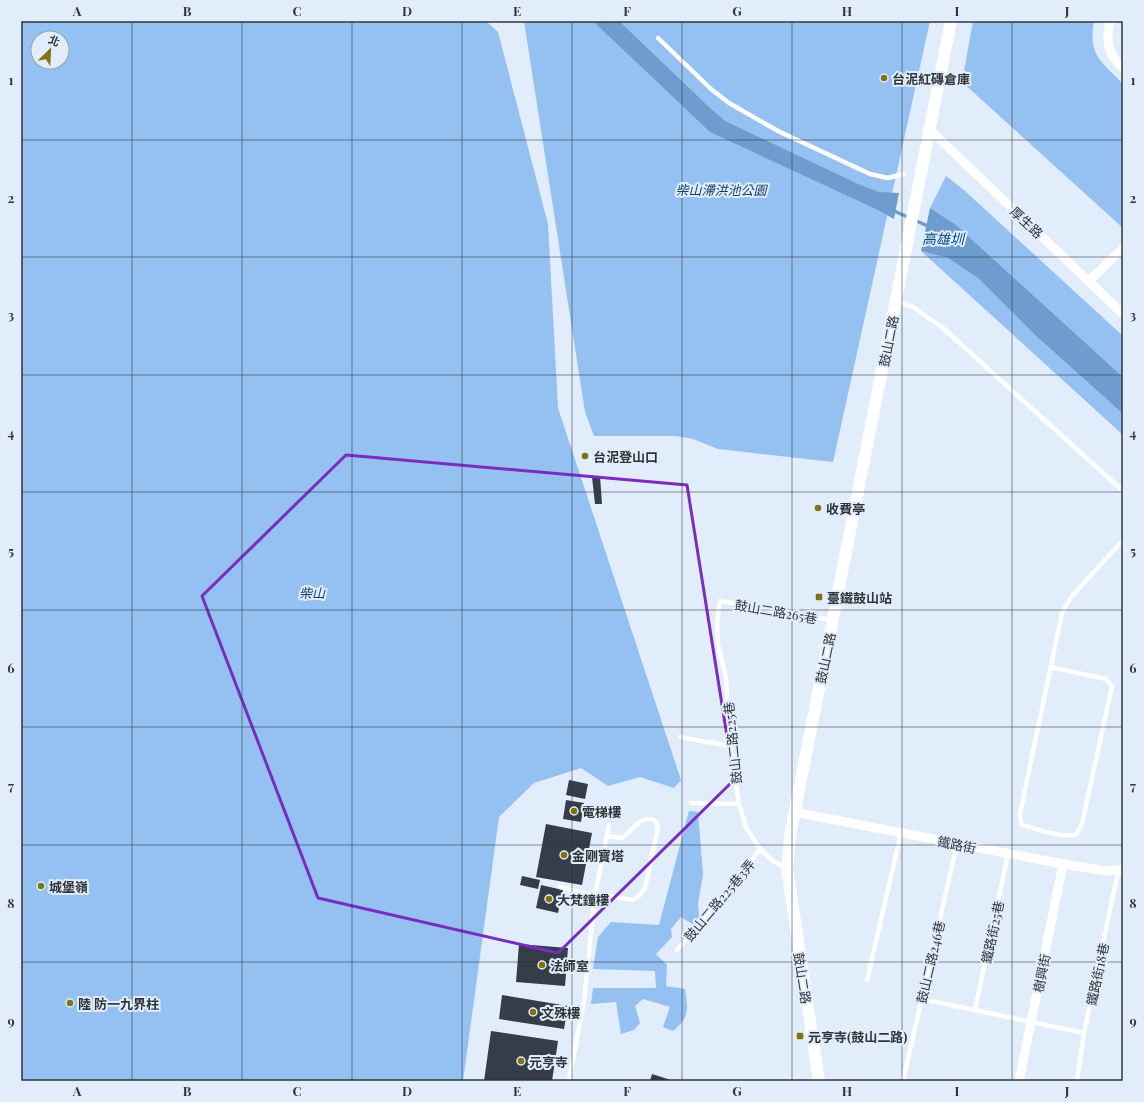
<svg xmlns="http://www.w3.org/2000/svg" width="1144" height="1102" viewBox="0 0 1144 1102" font-family="'Playfair Display','Noto Sans TC',serif">
  <style>
    .green { fill: #94c0f2; fill-rule: evenodd }
    .water { fill: #6f9ccf }
    .lines { fill: none; stroke-linecap: round; stroke-linejoin: round }
    .stream { stroke: #6f9ccf; stroke-width: 3.5 }
    .building { fill: #343d48 }
    .service { stroke: #fff; stroke-width: 4.5 }
    .minor { stroke: #fff; stroke-width: 9 }
    .tertiary { stroke: #fff; stroke-width: 12 }
    .marked { fill: none; stroke: #7b2cbf; stroke-width: 3; stroke-linejoin: round }
    .grid { fill: none; stroke: #2f3439; stroke-width: 1; stroke-opacity: 0.55 }
    .poi-dot { fill: #807416; stroke: #e1edfa; stroke-width: 1.5 }
    .labels { text-anchor: middle; dominant-baseline: central; stroke-width: 4; stroke-linejoin: round; paint-order: stroke }
    .poi-label { font-size: 13px; font-weight: bold; fill: #2f3439; stroke: #e1edfa; text-anchor: start }
    .park-label { font-size: 13px; font-style: italic; fill: #104171; stroke: #e1edfa }
    .street-label { font-size: 13px; fill: #2f3439; stroke: #e1edfa }
    .water-label { font-size: 14px; font-style: italic; fill: #044d8a; stroke: #e1edfa }
    .neatline { fill: none; stroke: #2f3439; stroke-width: 1.5 }
    .grid-label { font-size: 13px; text-anchor: middle; font-weight: bold; fill: #2f3439 }
  </style>
  <rect width="100%" height="100%" fill="#e1edfa"/>
  <path class="green" d="M 21,21 L 486,21 L 498,32 L 548,224 L 558,408 L 681,780 L 674,788 L 640,777 L 608,786 L 581,768 L 534,783 L 499,817 L 463,1081 L 21,1081 ZM 38,38 L 62,38 L 62,62 L 38,62 Z
    M 524,21 L 930,21 L 833,462 L 718,449 L 693,439 L 676,436 L 594,436 L 585,412 Z
    M 973,21 L 1094,21 C 1088,56 1101,61 1123,84 L 1123,228 L 962,82 Z
    M 946,176 L 965,191 L 1123,336 L 1123,377 L 955,224 L 930,208 Z
    M 921,251 L 948,258 L 979,279 L 1036,336 L 1123,414 L 1123,435 Z
    M 689,811 L 698,812 L 703,875 L 698,903 L 699,916 L 694,925 L 681,917 L 671,929 L 672,937 L 656,954 L 667,965 L 666,986 L 685,989 C 688,1010 690,1017 673,1031 L 663,1027 L 670,1007 L 643,999 L 635,1006 L 640,1023 L 634,1030 L 621,1034 L 616,1002 L 591,1004 L 593,988 L 656,988 L 655,971 L 593,969 L 598,937 L 611,922 L 659,925 Z"/>
  <path class="water" d="M 597,21 L 619,21 L 710,108 L 725,121 L 858,184 L 879,192 L 899,193 L 894,219 L 878,210 L 710,132 L 595,23 Z
    M 930,208 L 955,224 L 1123,377 L 1123,414 L 1036,336 L 979,279 L 948,258 L 921,251 Z"/>
  <g class="lines">
    <path class="stream" d="M 892,210 L 930,227"/>
  </g>
  <path class="building" d="M 600,476 L 602,504 L 595,504 L 592,477 Z
    M 816,505 L 821,506 L 820,511 L 815,510 Z
    M 569,780 L 588,784 L 585,799 L 566,795 Z
    M 566,800 L 584,803 L 581,822 L 563,819 Z
    M 546,824 L 592,833 L 582,885 L 536,877 Z
    M 522,876 L 540,880 L 538,889 L 520,885 Z
    M 541,885 L 563,890 L 558,913 L 536,908 Z
    M 519,944 L 568,948 L 565,986 L 516,982 Z
    M 502,995 L 568,1006 L 564,1029 L 499,1019 Z
    M 491,1031 L 558,1041 L 552,1081 L 484,1081 Z
    M 652,1074 L 674,1081 L 650,1081 Z"/>
  <g class="lines">
    <path class="service" d="M 658,38 L 711,89 L 729,103 L 778,131 L 870,174 L 888,178 L 903,174
      M 897,302 L 913,307 L 943,328 L 1123,491
      M 1050,667 L 1106,679 L 1112,686 L 1082,824 L 1076,835 C 1059,837 1037,830 1021,824 L 1020,814 L 1062,613 L 1071,597 L 1123,540
      M 680,737 L 730,746
      M 691,803 L 739,804
      M 607,836 L 609,825
      M 786,868 L 773,861 L 760,849 L 746,827 L 739,804 L 730,746 L 726,678 L 718,644 L 717,622 L 720,601 L 831,620
      M 560,887 L 595,896
      M 677,950 L 737,882 L 760,849
      M 867,980 L 901,833
      M 922,999 L 1084,1033
      M 975,1010 L 1008,854
      M 569,1081 L 584,1001 L 595,894 L 607,836 L 622,838 C 633,831 641,813 656,821 L 658,829 L 645,888 L 639,896 L 633,900 L 595,894
      M 903,1081 L 957,844
      M 1077,1081 L 1084,1033 L 1117,877 L 1121,870"/>
    <path class="minor" d="M 1110,21 C 1105,41 1108,54 1123,68
      M 929,129 L 1123,314
      M 1089,281 L 1123,248
      M 794,812 L 1063,864 L 1106,871 L 1123,869
      M 1019,1081 L 1063,864"/>
    <path class="tertiary" d="M 819,1081 L 787,868 L 791,830 L 951,21"/>
  </g>
  <path class="marked" d="M 346,455 L 687,485 L 734,780 L 558,953 L 318,898 L 202,596 Z"/>
  <path class="grid" d="M 132,21 L 132,1081M 242,21 L 242,1081M 352,21 L 352,1081M 462,21 L 462,1081M 572,21 L 572,1081M 682,21 L 682,1081M 792,21 L 792,1081M 902,21 L 902,1081M 1012,21 L 1012,1081M 21,140 L 1123,140M 21,257 L 1123,257M 21,375 L 1123,375M 21,492 L 1123,492M 21,610 L 1123,610M 21,727 L 1123,727M 21,845 L 1123,845M 21,962 L 1123,962"/>
  <g class="poi-dot">
    <circle cx="884" cy="78" r="4"/>
    <circle cx="585" cy="456" r="4"/>
    <circle cx="818" cy="508" r="4"/>
    <rect x="815" y="593" width="8" height="8" rx="2"/>
    <circle cx="574" cy="811" r="4"/>
    <circle cx="564" cy="855" r="4"/>
    <circle cx="41" cy="886" r="4"/>
    <circle cx="549" cy="899" r="4"/>
    <circle cx="542" cy="965" r="4"/>
    <circle cx="70" cy="1003" r="4"/>
    <circle cx="533" cy="1012" r="4"/>
    <rect x="796" y="1032" width="8" height="8" rx="2"/>
    <circle cx="521" cy="1061" r="4"/>
  </g>
  <g class="labels">
    <g class="poi-label">
      <text x="892" y="78">台泥紅磚倉庫</text>
      <text x="593" y="456">台泥登山口</text>
      <text x="826" y="508">收費亭</text>
      <text x="827" y="597">臺鐵鼓山站</text>
      <text x="582" y="811">電梯樓</text>
      <text x="572" y="855">金剛寶塔</text>
      <text x="49" y="886">城堡嶺</text>
      <text x="557" y="899">大梵鐘樓</text>
      <text x="550" y="965">法師室</text>
      <text x="78" y="1003">陸 防一九界柱</text>
      <text x="541" y="1012">文殊樓</text>
      <text x="808" y="1036">元亨寺(鼓山二路)</text>
      <text x="529" y="1061">元亨寺</text>
    </g>
    <g class="park-label">
      <text x="721" y="189">柴山滯洪池公園</text>
      <text x="312" y="592">柴山</text>
    </g>
    <g class="street-label">
      <text transform="translate(1027 222) rotate(43)">厚生路</text>
      <text transform="translate(888 341) rotate(-79)">鼓山二路</text>
      <text transform="translate(776 611) rotate(10)">鼓山二路265巷</text>
      <text transform="translate(825 658) rotate(-78)">鼓山二路</text>
      <text transform="translate(732 743) rotate(-96)">鼓山二路225巷</text>
      <text transform="translate(957 844) rotate(11)">鐵路街</text>
      <text transform="translate(719 900) rotate(-50)">鼓山二路225巷3弄</text>
      <text transform="translate(992 932) rotate(-78)">鐵路街25巷</text>
      <text transform="translate(930 962) rotate(-77)">鼓山二路246巷</text>
      <text transform="translate(1041 973) rotate(-79)">樹興街</text>
      <text transform="translate(1097 974) rotate(-78)">鐵路街18巷</text>
      <text transform="translate(803 978) rotate(81)">鼓山二路</text>
    </g>
    <g class="water-label">
      <text x="943" y="238">高雄圳</text>
    </g>
  </g>
  <rect width="1144" height="1102" fill="none" stroke="#e1edfa" stroke-width="44"/>
  <g transform="translate(50 50) rotate(24)"><circle r="19" fill="#e1edfa" stroke="#9aa3ad"/>
  <path d="M0-3L7 15L0 10L-7 15Z" fill="#807416"/>
  <text y="-6" font-size="11" font-weight="bold" text-anchor="middle" fill="#2f3439">北</text>
  </g>
  <rect x="22" y="22" width="1100" height="1058" class="neatline"/>
  <g class="grid-label">
    <text x="77" y="16">A</text>
    <text x="187" y="16">B</text>
    <text x="297" y="16">C</text>
    <text x="407" y="16">D</text>
    <text x="517" y="16">E</text>
    <text x="627" y="16">F</text>
    <text x="737" y="16">G</text>
    <text x="847" y="16">H</text>
    <text x="957" y="16">I</text>
    <text x="1067" y="16">J</text>
    <text x="11" y="85">1</text>
    <text x="1133" y="85">1</text>
    <text x="11" y="203">2</text>
    <text x="1133" y="203">2</text>
    <text x="11" y="320">3</text>
    <text x="1133" y="320">3</text>
    <text x="11" y="438">4</text>
    <text x="1133" y="438">4</text>
    <text x="11" y="556">5</text>
    <text x="1133" y="556">5</text>
    <text x="11" y="673">6</text>
    <text x="1133" y="673">6</text>
    <text x="11" y="791">7</text>
    <text x="1133" y="791">7</text>
    <text x="11" y="908">8</text>
    <text x="1133" y="908">8</text>
    <text x="11" y="1026">9</text>
    <text x="1133" y="1026">9</text>
    <text x="77" y="1096">A</text>
    <text x="187" y="1096">B</text>
    <text x="297" y="1096">C</text>
    <text x="407" y="1096">D</text>
    <text x="517" y="1096">E</text>
    <text x="627" y="1096">F</text>
    <text x="737" y="1096">G</text>
    <text x="847" y="1096">H</text>
    <text x="957" y="1096">I</text>
    <text x="1067" y="1096">J</text>
  </g>
</svg>
